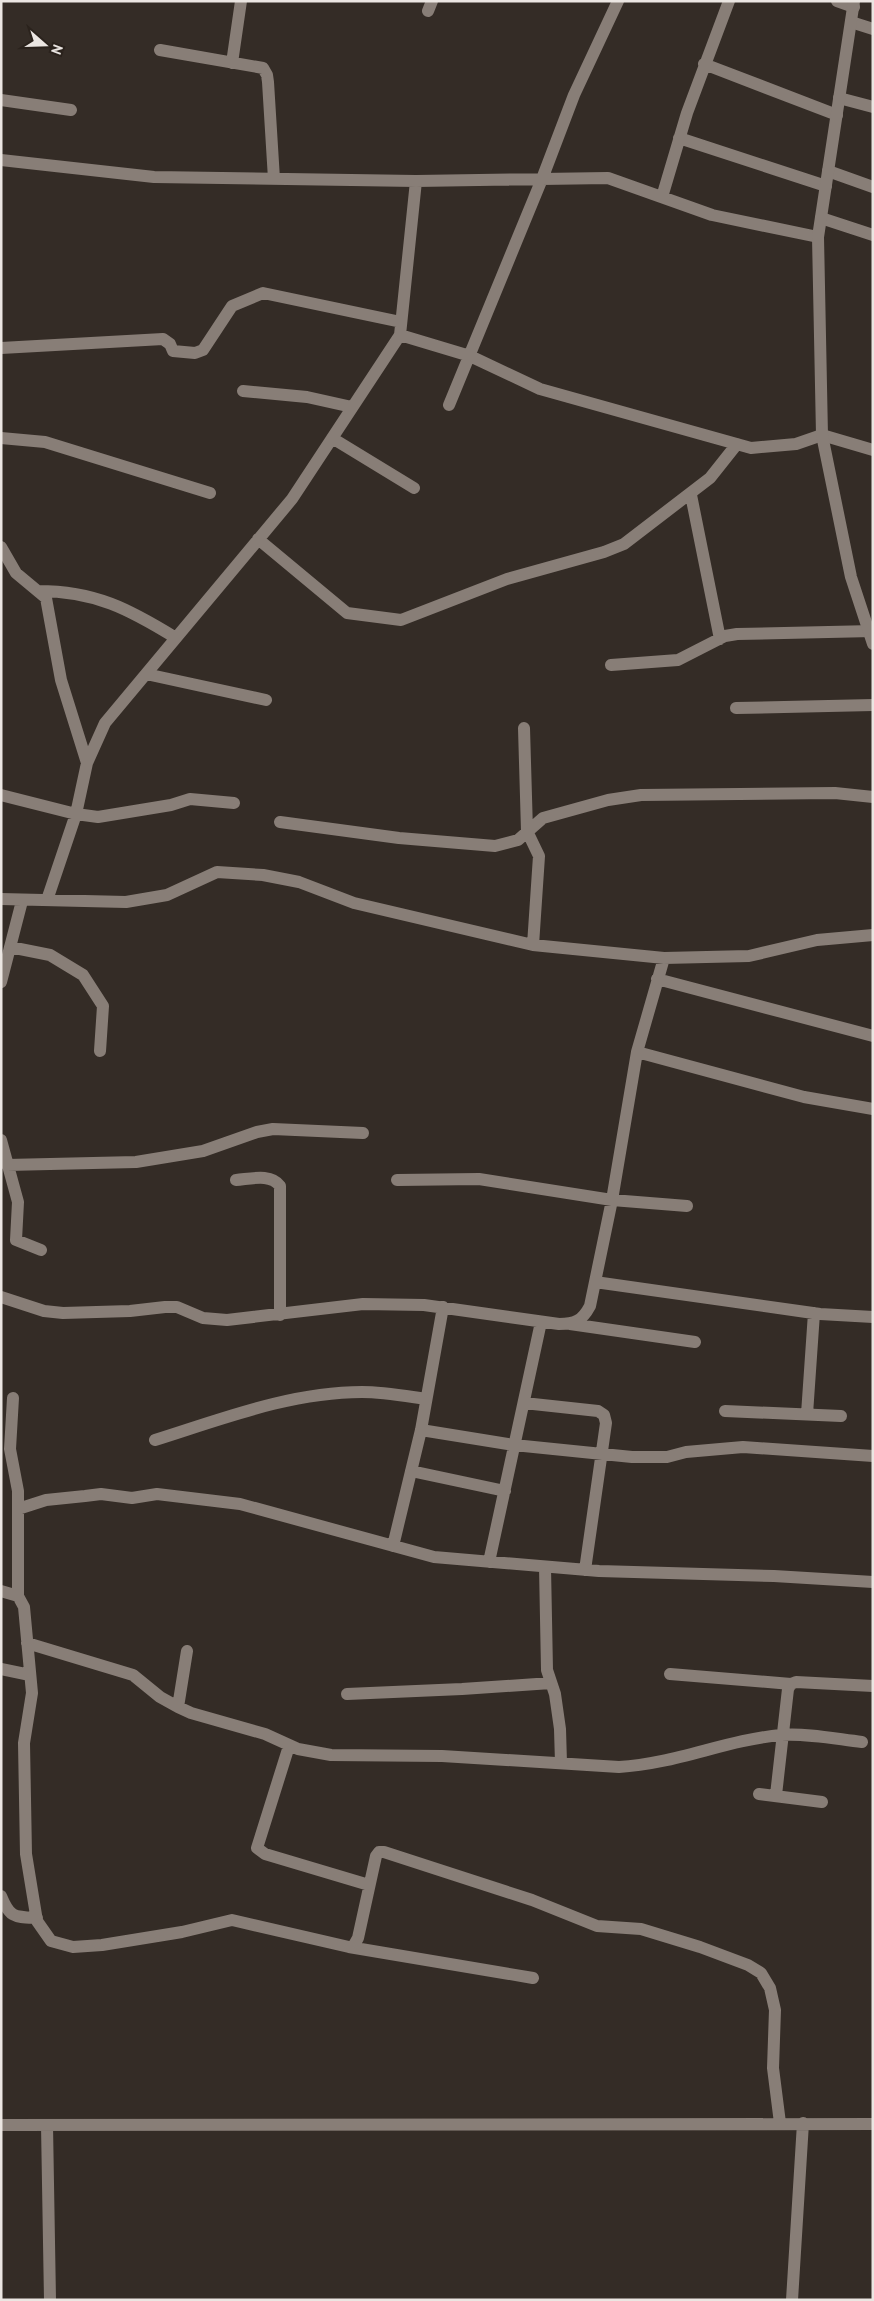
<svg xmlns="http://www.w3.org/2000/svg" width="874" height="2301" viewBox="0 0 874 2301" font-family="'PT Sans',sans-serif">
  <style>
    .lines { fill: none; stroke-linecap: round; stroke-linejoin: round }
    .street { stroke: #887e77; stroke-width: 12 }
    .secondary { stroke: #887e77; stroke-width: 12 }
  </style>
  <rect width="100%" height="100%" fill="#342c26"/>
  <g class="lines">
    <path class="street" d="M 837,1 L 854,7
      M 428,11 L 432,1
      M 851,22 L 873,29
      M 160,50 L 263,68 L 267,75 L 268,82 L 274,179
      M 232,63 L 241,1
      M 704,64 L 837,115
      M 839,98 L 873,107
      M 1,100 L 71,110
      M 679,138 L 826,186
      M 1,160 L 154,177 L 416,181 L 608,178 L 712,215 L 818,237
      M 828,171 L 873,187
      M 662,197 L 687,113 L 729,1
      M 821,218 L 873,235
      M 400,335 L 470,356 L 540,389 L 751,448 L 796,444 L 822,435 L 873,450
      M 1,348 L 163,339 L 170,344 L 173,351 L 195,353 L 203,350 L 232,306 L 263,293 L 401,322
      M 243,391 L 307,397 L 352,407
      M 449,405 L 542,179 L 574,95 L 618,1
      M 1,438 L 45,442 L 210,493
      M 332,438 L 414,488
      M 691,495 L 720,639
      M 258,539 L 347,613 L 401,620 L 507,579 L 604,552 L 624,544 L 710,478 L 737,444
      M 1,547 L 16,573 L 46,598 L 61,680 L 87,763
      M 38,591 C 95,591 129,609 176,638
      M 611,665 L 678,660 L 725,636 L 737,634 L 873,631
      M 146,674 L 266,700
      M 736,708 L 873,705
      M 524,728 L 527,831 L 539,856 L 533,945
      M 1,795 L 76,814 L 98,817 L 171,805 L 190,799 L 234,803
      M 280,822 L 399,838 L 495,846 L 518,840 L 543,818 L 608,800 L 641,795 L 835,793 L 873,797
      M 1,899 L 126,902 L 167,895 L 217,872 L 263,875 L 299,882 L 354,903 L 533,945 L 664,958 L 749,956 L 817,940 L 873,935
      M 47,900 L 76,814 L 87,763 L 105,723 L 292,499 L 400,335 L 416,181
      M 10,947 L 50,955 L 83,975 L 103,1006 L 100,1051
      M 657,979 L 873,1036
      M 1,982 L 22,901
      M 637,1052 L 804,1097 L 873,1109
      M 1,1140 L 18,1202 L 16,1240 L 41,1250
      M 7,1165 L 136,1162 L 203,1151 L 257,1132 L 273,1129 L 363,1133
      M 236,1180 C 250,1179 271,1173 280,1186 L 280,1315
      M 397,1180 L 479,1179 L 612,1200 L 687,1206
      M 595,1282 L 820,1314 L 873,1317
      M 1,1297 L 44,1311 L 63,1313 L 130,1311 L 165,1307 L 177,1307 L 203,1318 L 227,1320 L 363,1304 L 424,1305 L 559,1324 C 575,1324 582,1321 590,1306 L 612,1200 L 637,1052 L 664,958
      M 570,1324 L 695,1342
      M 13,1398 L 10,1449 L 18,1491 L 18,1596
      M 524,1403 L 598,1411 L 604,1415 L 606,1423 L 585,1570
      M 725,1411 L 841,1416
      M 807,1414 L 814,1313
      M 421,1430 L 514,1445 L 632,1457 L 667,1457 L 686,1452 L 743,1447 L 873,1456
      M 155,1440 C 222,1419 291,1392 362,1392 C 383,1392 405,1396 426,1399
      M 411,1471 L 505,1491
      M 18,1509 L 46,1500 L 85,1496 L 101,1494 L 132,1498 L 157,1494 L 240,1504 L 434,1557 L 599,1571 L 774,1576 L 873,1582
      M 393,1546 L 421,1430 L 443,1307
      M 489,1562 L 541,1322
      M 545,1567 L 547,1670 L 555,1694 L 560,1729 L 561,1763
      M 1,1591 L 18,1596 L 24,1607 L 32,1693 L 24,1743 L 26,1854 L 37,1921 L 51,1941 L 73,1947 L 102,1945 L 182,1932 L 232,1920 L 349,1947 L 354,1945 L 358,1938 L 376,1856 L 379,1852 L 384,1852 L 532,1900 L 597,1926 L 641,1929 L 700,1947 L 748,1965 L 761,1973 L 770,1988 L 775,2010 L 773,2068 L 780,2123
      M 27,1643 L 133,1675 L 160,1697 L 178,1707 L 191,1713 L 265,1734 L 298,1749 L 331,1755 L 442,1756 L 619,1767 C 675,1764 726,1740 781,1735 C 807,1733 836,1739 862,1742
      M 1,1669 L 30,1675
      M 670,1674 L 791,1684
      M 347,1694 L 462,1689 L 551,1683
      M 178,1707 L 187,1651
      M 289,1746 L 257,1848 L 265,1854 L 369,1885
      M 759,1794 L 822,1802
      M 776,1795 L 788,1689 L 791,1684 L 796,1682 L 873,1686
      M 1,1896 C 10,1918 14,1917 37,1918
      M 349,1947 L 533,1978
      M 1,2125 L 873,2124
      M 47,2125 L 50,2300
      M 792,2300 L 803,2123"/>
    <path class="secondary" d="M 854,1 L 818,237 L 822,435 L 851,577 L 873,644"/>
  </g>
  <rect width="874" height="2301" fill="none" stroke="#ebe6e2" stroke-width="5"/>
  <g transform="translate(45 45) rotate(110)" stroke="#2a221c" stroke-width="4" paint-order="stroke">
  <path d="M0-4L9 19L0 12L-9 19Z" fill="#ebe6e2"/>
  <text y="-8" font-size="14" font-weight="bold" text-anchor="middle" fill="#ebe6e2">N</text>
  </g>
</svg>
